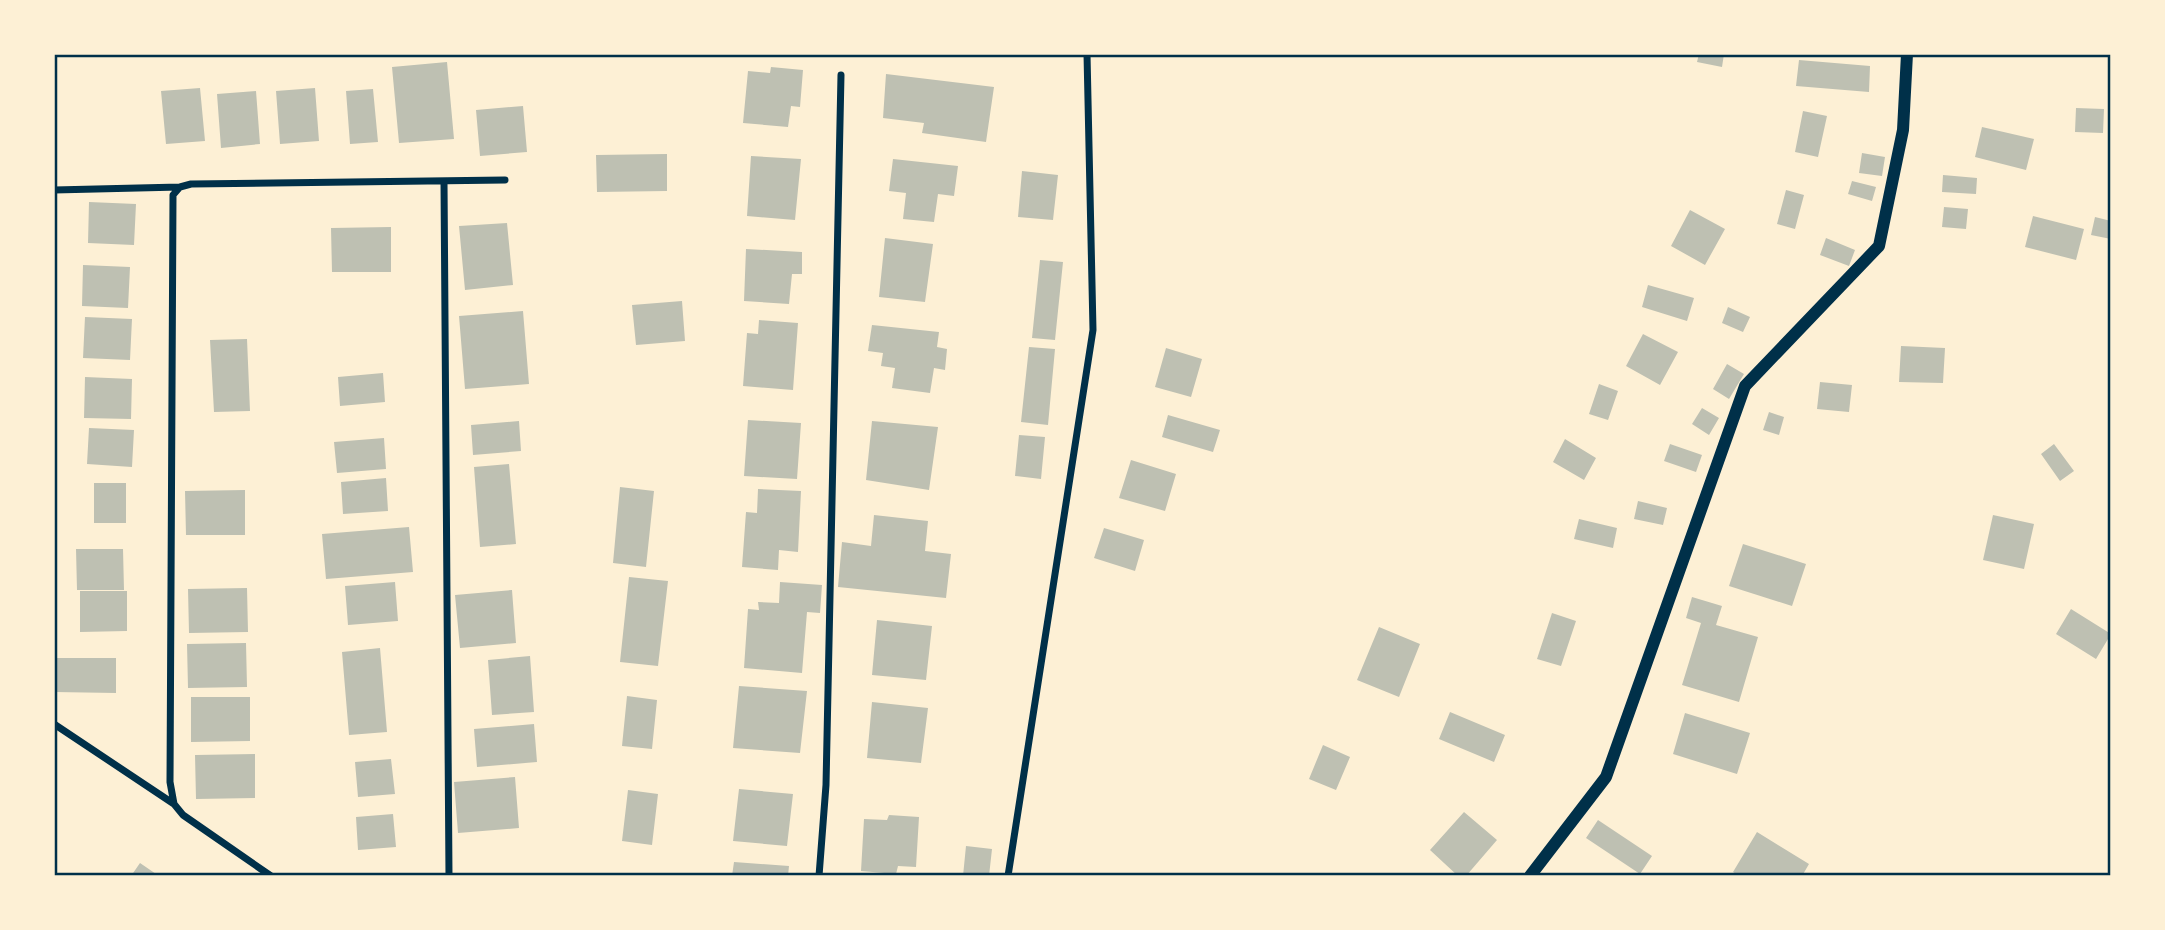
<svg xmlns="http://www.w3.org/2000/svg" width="2165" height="930" viewBox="0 0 2165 930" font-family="'PT Serif',serif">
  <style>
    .building { fill: #bec0b2 }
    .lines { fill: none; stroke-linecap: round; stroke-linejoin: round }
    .minor { stroke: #003049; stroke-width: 7 }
    .tertiary { stroke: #003049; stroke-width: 12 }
    .neatline { fill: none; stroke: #003049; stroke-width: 2.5 }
  </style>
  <rect width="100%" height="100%" fill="#fdf0d5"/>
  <path class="building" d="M 1699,54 L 1724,54 L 1722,67 L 1697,62 Z
    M 1799,60 L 1870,66 L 1869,92 L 1796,86 Z
    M 447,62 L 454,139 L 399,143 L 392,67 Z
    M 771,67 L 803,70 L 800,107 L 791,106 L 788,127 L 743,123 L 748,71 L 770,73 Z
    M 886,74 L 994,87 L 986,142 L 922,133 L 924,123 L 883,118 Z
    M 200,88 L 205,141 L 166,144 L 161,91 Z
    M 315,88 L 319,141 L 280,144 L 276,91 Z
    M 373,89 L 378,142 L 350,144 L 346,91 Z
    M 256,91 L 260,144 L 221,148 L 217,94 Z
    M 523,106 L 527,152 L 480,156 L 476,110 Z
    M 2076,108 L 2104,109 L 2103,133 L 2075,132 Z
    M 1803,111 L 1827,116 L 1818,157 L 1795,152 Z
    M 1982,127 L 2034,139 L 2026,170 L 1975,157 Z
    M 1862,153 L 1885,157 L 1882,176 L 1859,173 Z
    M 667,154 L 667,191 L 597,192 L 596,155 Z
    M 751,156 L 801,159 L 795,220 L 747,216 Z
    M 893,159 L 958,166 L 954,196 L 938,194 L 934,222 L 903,219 L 906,193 L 889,191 Z
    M 1022,171 L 1058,175 L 1053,220 L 1018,217 Z
    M 1943,175 L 1977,178 L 1976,194 L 1942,192 Z
    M 1852,181 L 1876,187 L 1872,201 L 1848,194 Z
    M 1786,190 L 1804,195 L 1795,229 L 1777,224 Z
    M 89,202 L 136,204 L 134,245 L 88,243 Z
    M 1944,207 L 1968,209 L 1966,229 L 1942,227 Z
    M 1690,210 L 1725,229 L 1705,265 L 1671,246 Z
    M 2033,216 L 2084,229 L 2076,260 L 2025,247 Z
    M 2095,217 L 2111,221 L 2111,239 L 2091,235 Z
    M 507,223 L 513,285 L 465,290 L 459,226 Z
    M 391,227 L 391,272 L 332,272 L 331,228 Z
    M 885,238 L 933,244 L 925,302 L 879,297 Z
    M 1826,238 L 1855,250 L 1849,266 L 1820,255 Z
    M 746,249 L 802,252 L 802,274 L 792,274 L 789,304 L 744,301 Z
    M 1040,260 L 1063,262 L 1055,340 L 1032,338 Z
    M 83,265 L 130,267 L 128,308 L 82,306 Z
    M 1648,285 L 1694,298 L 1687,321 L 1642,307 Z
    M 682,301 L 685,341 L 636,345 L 632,305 Z
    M 1728,307 L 1750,317 L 1743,332 L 1722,323 Z
    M 523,311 L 529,384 L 465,389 L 459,316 Z
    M 85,317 L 132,319 L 130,360 L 83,358 Z
    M 759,320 L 798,323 L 793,390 L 743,386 L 747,333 L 758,334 Z
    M 872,325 L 939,332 L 937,347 L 947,349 L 945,370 L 934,368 L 930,393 L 892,388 L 895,368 L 881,366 L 883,353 L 868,351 Z
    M 1643,334 L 1678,352 L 1660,385 L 1626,366 Z
    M 247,339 L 250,411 L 214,412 L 210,340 Z
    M 1901,346 L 1945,348 L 1943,383 L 1899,382 Z
    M 1029,347 L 1055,349 L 1048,425 L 1021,422 Z
    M 1166,348 L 1202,359 L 1191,397 L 1155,387 Z
    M 1727,364 L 1744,374 L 1729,399 L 1713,389 Z
    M 383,373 L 385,402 L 340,406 L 338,377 Z
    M 85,377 L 132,379 L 131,419 L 84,418 Z
    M 1820,382 L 1852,385 L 1849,412 L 1817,409 Z
    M 1599,384 L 1618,391 L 1608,420 L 1589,414 Z
    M 1702,408 L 1719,418 L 1709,435 L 1692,424 Z
    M 1769,412 L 1784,417 L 1779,435 L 1763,430 Z
    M 1168,415 L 1220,430 L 1213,452 L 1162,437 Z
    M 748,420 L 801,423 L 797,479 L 744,476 Z
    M 519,421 L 521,451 L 473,455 L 471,425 Z
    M 872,421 L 938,427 L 929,490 L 866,480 Z
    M 89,428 L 134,430 L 132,467 L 87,464 Z
    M 1019,435 L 1045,437 L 1041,479 L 1015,476 Z
    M 384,438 L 386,469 L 337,473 L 334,442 Z
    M 1565,439 L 1596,458 L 1584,480 L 1553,462 Z
    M 1670,444 L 1702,455 L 1696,472 L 1664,461 Z
    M 2054,444 L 2074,471 L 2060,481 L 2041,454 Z
    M 1131,460 L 1176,474 L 1165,511 L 1119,498 Z
    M 509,464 L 516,544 L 480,547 L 474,467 Z
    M 386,478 L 388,511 L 343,514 L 341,482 Z
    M 94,483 L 126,483 L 126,523 L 94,523 Z
    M 620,487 L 654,491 L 646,567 L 613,563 Z
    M 758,489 L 801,491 L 798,552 L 779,550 L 778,570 L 742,567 L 746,512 L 757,513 Z
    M 245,490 L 245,535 L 186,535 L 185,491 Z
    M 1638,501 L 1667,508 L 1663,525 L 1634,519 Z
    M 874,515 L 928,521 L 925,551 L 951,554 L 946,598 L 838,587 L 842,542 L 871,546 Z
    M 1993,515 L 2034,524 L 2024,569 L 1983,560 Z
    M 1579,519 L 1617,528 L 1613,548 L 1574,539 Z
    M 409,527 L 413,572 L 326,579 L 322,534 Z
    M 1104,528 L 1144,540 L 1135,571 L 1094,558 Z
    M 1743,544 L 1806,564 L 1792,606 L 1729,586 Z
    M 76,549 L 123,549 L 124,590 L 77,590 Z
    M 629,577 L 668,581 L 658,666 L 620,662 Z
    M 395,582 L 398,621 L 348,625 L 345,586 Z
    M 780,582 L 822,585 L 820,613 L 807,612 L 802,673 L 744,668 L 748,609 L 759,610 L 758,602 L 779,603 Z
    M 247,588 L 248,632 L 189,633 L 188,589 Z
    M 512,590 L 516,643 L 460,648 L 455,595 Z
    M 80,591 L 127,591 L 127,631 L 80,632 Z
    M 1692,597 L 1722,606 L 1716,625 L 1758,637 L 1739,702 L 1682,685 L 1701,623 L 1686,618 Z
    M 2071,609 L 2111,634 L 2096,659 L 2056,634 Z
    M 1552,613 L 1576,621 L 1561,666 L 1537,659 Z
    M 877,620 L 932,626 L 926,680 L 872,675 Z
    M 1379,627 L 1420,644 L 1399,697 L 1357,680 Z
    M 246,643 L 247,687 L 188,688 L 187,644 Z
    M 380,648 L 387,732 L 349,735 L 342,652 Z
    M 530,656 L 534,712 L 492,715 L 488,660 Z
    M 54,658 L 116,658 L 116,693 L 54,692 Z
    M 739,686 L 807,691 L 800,753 L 733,748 Z
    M 627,696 L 657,700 L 652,749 L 622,746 Z
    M 191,697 L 250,697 L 250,741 L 191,742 Z
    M 872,702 L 928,708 L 921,763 L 867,758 Z
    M 1450,712 L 1505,735 L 1494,762 L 1439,739 Z
    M 1685,713 L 1750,733 L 1737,774 L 1673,754 Z
    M 534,724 L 537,762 L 477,767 L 474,729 Z
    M 1323,745 L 1350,757 L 1336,790 L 1309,779 Z
    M 255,754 L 255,798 L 196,799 L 195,755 Z
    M 391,759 L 395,794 L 358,797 L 355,762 Z
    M 515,777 L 519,828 L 458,833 L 454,782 Z
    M 739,789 L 793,794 L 787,846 L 733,841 Z
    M 628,790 L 658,794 L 652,845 L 622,841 Z
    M 1464,812 L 1497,840 L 1466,876 L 1458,876 L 1430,850 Z
    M 393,814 L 396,847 L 358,850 L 356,817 Z
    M 889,815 L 919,817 L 916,867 L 898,866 L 896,874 L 861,871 L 864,819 L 887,820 Z
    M 1598,820 L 1652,856 L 1640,874 L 1586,838 Z
    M 1757,832 L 1809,864 L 1802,876 L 1739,876 L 1733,872 Z
    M 966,846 L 992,849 L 989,876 L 963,876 Z
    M 734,862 L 789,866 L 788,876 L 732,876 Z
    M 140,863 L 159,876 L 131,876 Z"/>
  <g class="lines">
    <path class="minor" d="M 444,181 L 449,876
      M 54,190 L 180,187
      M 54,724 L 174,804
      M 271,876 L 183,815 L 174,804 L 170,782 L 173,195 L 180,187 L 191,184 L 505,180
      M 819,876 L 826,785 L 841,75
      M 1008,876 L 1093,330 L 1087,54"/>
    <path class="tertiary" d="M 1530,876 L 1606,777 L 1745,386 L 1879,246 L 1903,130 L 1907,54"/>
  </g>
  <rect width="2165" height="930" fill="none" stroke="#fdf0d5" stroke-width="112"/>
  <rect x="56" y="56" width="2053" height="818" class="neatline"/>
</svg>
